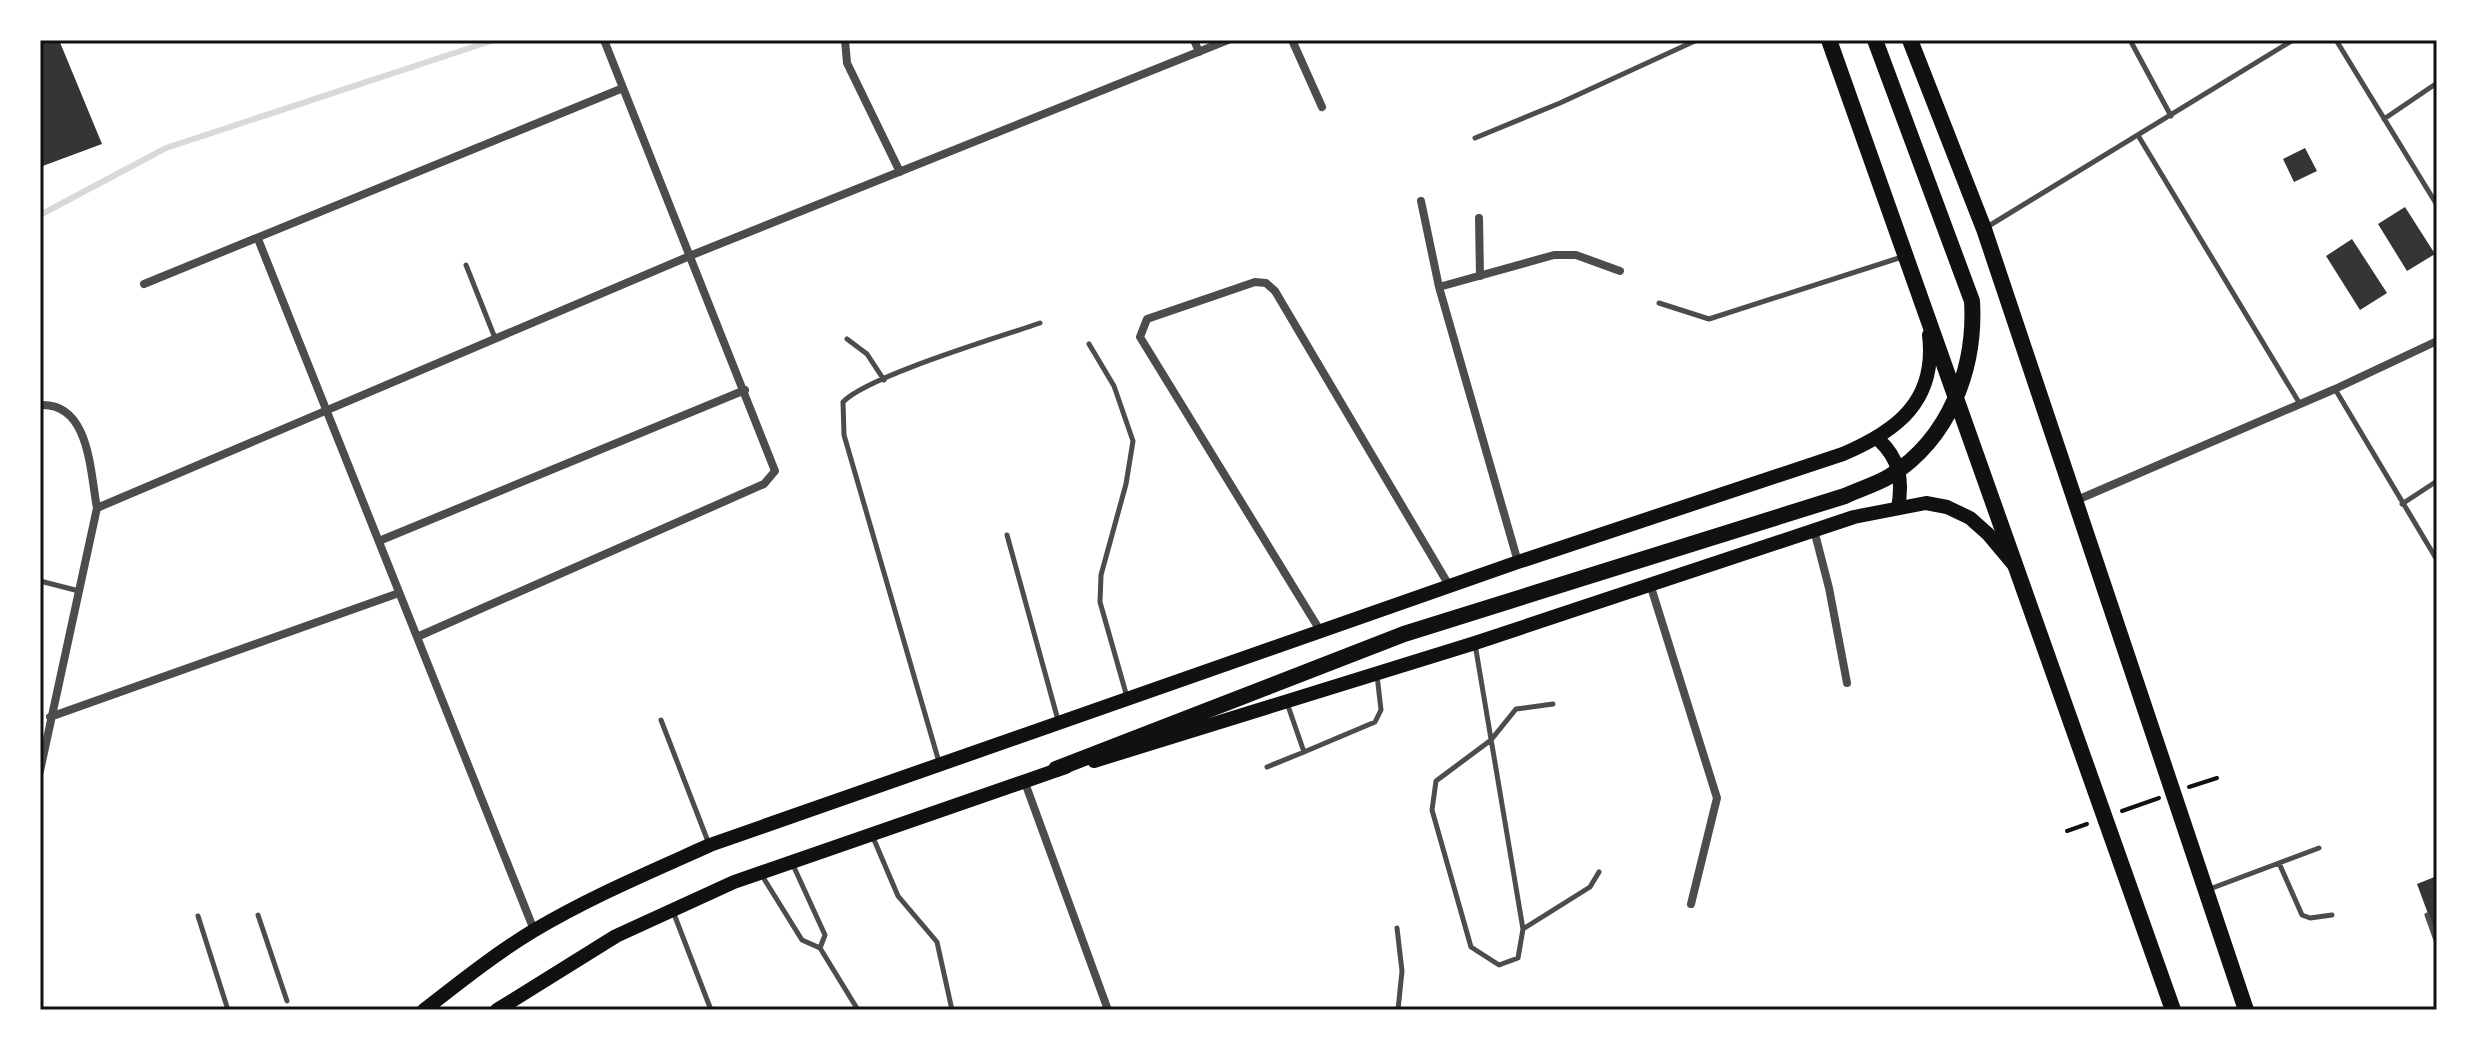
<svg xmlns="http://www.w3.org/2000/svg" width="2477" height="1050" viewBox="0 0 2477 1050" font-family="Roboto,sans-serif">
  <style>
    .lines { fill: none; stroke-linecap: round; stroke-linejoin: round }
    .stream { stroke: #d9d9d9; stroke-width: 6 }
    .building { fill: #353535 }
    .path { stroke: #111; stroke-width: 4 }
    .service { stroke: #4c4c4c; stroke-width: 5 }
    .minor { stroke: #4c4c4c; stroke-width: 8 }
    .primary { stroke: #111; stroke-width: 14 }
    .trunk { stroke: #111; stroke-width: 16 }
    .neatline { fill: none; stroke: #111; stroke-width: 3 }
  </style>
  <rect width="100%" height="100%" fill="#fff"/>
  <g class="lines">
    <path class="stream" d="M 40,215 L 166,148 L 494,40"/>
  </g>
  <path class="building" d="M 40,40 L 59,40 L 102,144 L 40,167 Z
    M 2305,148 L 2317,171 L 2294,182 L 2283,159 Z
    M 2405,207 L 2435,254 L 2407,271 L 2378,224 Z
    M 2352,239 L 2387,293 L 2360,310 L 2326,256 Z
    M 2437,876 L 2437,938 L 2417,884 Z"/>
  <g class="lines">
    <path class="path" d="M 2189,787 L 2217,778
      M 2122,811 L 2159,798
      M 2067,831 L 2087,824"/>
    <path class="service" d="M 2130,40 L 2171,116
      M 2336,40 L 2437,205
      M 2384,119 L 2437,83
      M 2139,137 L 2300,404
      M 1475,138 L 1560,103 L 1697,40
      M 1987,227 L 2293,40
      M 466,265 L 495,338
      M 1659,303 L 1709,319 L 1902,257
      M 847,339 L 867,354 L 884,380
      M 1089,344 L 1114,386 L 1133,441 L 1126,484 L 1101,575 L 1100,602 L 1127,697
      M 2335,389 L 2437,560
      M 2402,504 L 2437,481
      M 1007,535 L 1058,720
      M 40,581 L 79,591
      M 1475,644 L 1523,929 L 1518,958 L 1499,965 L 1471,947 L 1432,810 L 1436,781 L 1491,740 L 1516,709 L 1553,704
      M 661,720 L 709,844
      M 1304,752 L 1375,722 L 1381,710 L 1377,675
      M 939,762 L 844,435 L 843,402 C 868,376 1000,337 1040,323
      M 1267,767 L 1304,752 L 1287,703
      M 872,835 L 898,896 L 937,942 L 952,1010
      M 2279,863 L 2302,915 L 2310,918 L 2332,915
      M 793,865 L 825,935 L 820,948
      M 761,874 L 802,940 L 820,948 L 858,1010
      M 2207,890 L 2319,848
      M 674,914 L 711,1010
      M 258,915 L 287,1001
      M 2427,915 L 2437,943
      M 198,916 L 228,1010
      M 1397,928 L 1402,971 L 1398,1010
      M 1523,929 L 1590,887 L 1599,872"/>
    <path class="minor" d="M 845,40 L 847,63 L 900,172
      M 1194,40 L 1199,52
      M 1292,40 L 1322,107
      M 1421,201 L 1439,287 L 1518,562
      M 1479,218 L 1480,276
      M 258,239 L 534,930
      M 144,284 L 623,88
      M 1439,287 L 1554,255 L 1576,255 L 1620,271
      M 40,405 C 90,402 90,472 97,508
      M 2077,500 L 2335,389 L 2437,341
      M 1814,530 L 1829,588 L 1847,683
      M 379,541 L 745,390
      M 1650,584 L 1717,798 L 1691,904
      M 1321,632 L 1140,337 L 1147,319 L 1255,282 L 1266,283 L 1275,291 L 1450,587
      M 417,637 L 764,484 L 775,471 L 604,40
      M 50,717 L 399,593
      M 40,771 L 97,508 L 692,255 L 1228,40
      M 1024,780 L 1108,1010"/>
    <path class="primary" d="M 1878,439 C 1900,459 1903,480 1898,508
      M 1094,761 L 1475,643 L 1854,517 L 1926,503 L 1947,507 L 1970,518 L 1988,534 L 2014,565
      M 424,1010 C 460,982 495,954 533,931 C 590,897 650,872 710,845 L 1518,562 L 1843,454 C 1897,431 1937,401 1929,335
      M 497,1010 L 616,936 L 734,882 L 1066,767"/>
    <path class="trunk" d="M 1829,40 L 2173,1010
      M 1910,40 L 1984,229 L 2246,1010
      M 1056,769 L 1404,634 L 1845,496 C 1860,489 1877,484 1890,476 C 1950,438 1976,368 1972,301 L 1875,40"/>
  </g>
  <rect width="2477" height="1050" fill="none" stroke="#ffffff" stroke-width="84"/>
  <rect x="42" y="42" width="2393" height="966" class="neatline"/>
</svg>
